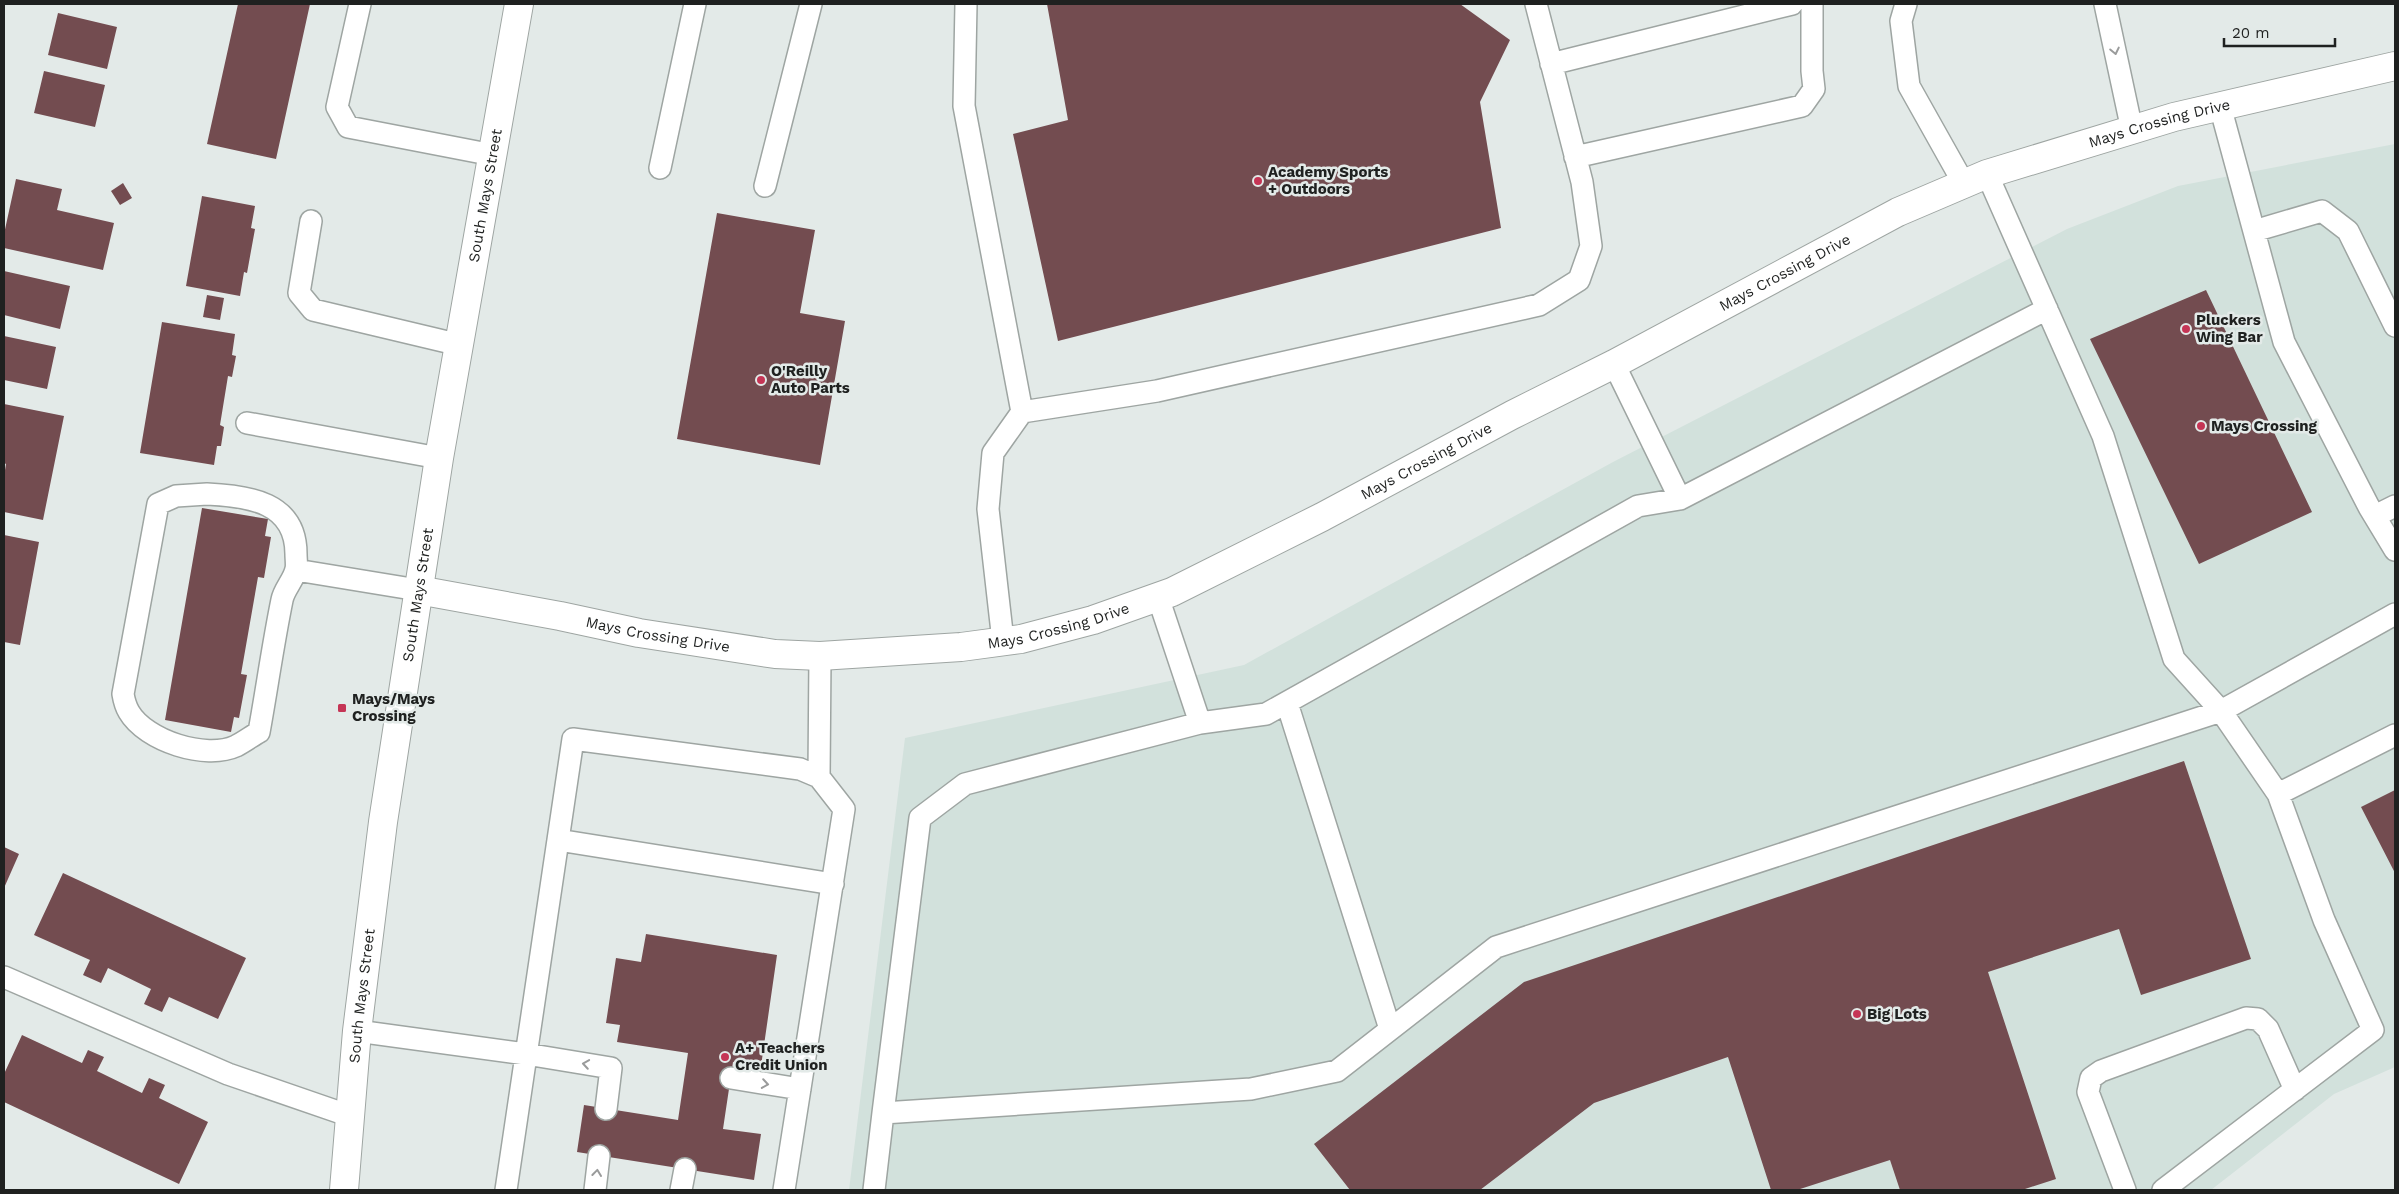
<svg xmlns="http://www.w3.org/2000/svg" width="2399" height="1194" viewBox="0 0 2399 1194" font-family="'Work Sans',sans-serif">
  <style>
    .built { fill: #d2e1dc }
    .building { fill: #734c50 }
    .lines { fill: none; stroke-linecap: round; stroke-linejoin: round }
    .lane-casing { stroke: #9ea5a2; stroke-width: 24 }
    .street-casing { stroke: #9ea5a2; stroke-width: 30 }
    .secondary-casing { stroke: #9ea5a2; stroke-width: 30 }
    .lane { stroke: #fff; stroke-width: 21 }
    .street { stroke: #fff; stroke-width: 28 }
    .secondary { stroke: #fff; stroke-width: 28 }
    .oneway { stroke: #9a9b9b }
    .poi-dot { fill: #c53555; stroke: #e3eae8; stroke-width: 2 }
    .labels { text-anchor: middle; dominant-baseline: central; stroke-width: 5; stroke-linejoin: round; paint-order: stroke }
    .street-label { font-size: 15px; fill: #1f2120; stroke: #e3eae8 }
    .poi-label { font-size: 15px; font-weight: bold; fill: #1f2120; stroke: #e3eae8; text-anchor: start }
  </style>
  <rect width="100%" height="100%" fill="#e3eae8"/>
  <path class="built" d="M 2395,144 L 2395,1067 L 2334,1094 L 2211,1190 L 849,1190 L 905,738 L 1244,665 L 1613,462 L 2067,229 L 2178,186 Z"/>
  <path class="building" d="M 238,4 L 310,4 L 276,159 L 207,144 Z
    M 1047,4 L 1460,4 L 1510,40 L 1480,102 L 1501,228 L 1058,341 L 1013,134 L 1068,120 Z
    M 58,13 L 117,27 L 107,69 L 48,55 Z
    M 44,71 L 105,85 L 95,127 L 34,113 Z
    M 16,179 L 62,189 L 57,210 L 114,223 L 103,270 L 4,248 L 4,234 Z
    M 123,183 L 132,198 L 120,205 L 111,191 Z
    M 202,196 L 255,206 L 251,228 L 255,229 L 247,273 L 244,272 L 240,296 L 186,286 Z
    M 717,213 L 815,230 L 800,313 L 845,321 L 820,465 L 677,439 Z
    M 4,271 L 70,286 L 60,329 L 4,315 Z
    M 2206,290 L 2312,512 L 2199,564 L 2090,339 Z
    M 207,295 L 224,298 L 220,320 L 203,317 Z
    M 162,322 L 235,334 L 232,355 L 236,356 L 232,377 L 228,376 L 220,425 L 224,427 L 221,446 L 217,446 L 214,465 L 140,453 Z
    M 4,336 L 56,347 L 47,389 L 4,380 Z
    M 4,404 L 64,416 L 43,520 L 4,512 L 4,476 L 6,464 L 4,463 Z
    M 202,508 L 268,519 L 265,536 L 271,537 L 264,578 L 258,577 L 241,674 L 247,675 L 239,718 L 234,717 L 231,732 L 165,720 Z
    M 4,535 L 39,542 L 20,645 L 4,642 Z
    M 2184,761 L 2251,959 L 2141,995 L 2119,929 L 1988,972 L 2056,1179 L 2022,1190 L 1900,1190 L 1890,1160 L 1797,1190 L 1771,1190 L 1728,1057 L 1594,1103 L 1480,1190 L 1350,1190 L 1314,1144 L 1524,982 Z
    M 2395,790 L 2395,873 L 2361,807 Z
    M 4,847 L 19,854 L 4,888 Z
    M 63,873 L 246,958 L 218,1019 L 169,997 L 162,1012 L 144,1004 L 151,989 L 108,968 L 101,983 L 83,975 L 90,960 L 34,935 Z
    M 646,934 L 777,955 L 761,1066 L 733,1062 L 723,1129 L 761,1134 L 754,1180 L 577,1152 L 584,1105 L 678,1120 L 688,1053 L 617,1042 L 620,1025 L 606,1023 L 616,958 L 641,962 Z
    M 22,1035 L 82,1063 L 88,1050 L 104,1057 L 97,1071 L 142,1093 L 149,1078 L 165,1085 L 159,1098 L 208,1122 L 179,1184 L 4,1102 L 4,1074 Z"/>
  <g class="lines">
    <defs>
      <path id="lane" d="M 360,4 L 337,107 L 348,127 L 493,155
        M 966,4 L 964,106 L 1022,412
        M 1906,4 L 1901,21 L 1909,86 L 1964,184
        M 2105,4 L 2132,130
        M 1551,64 L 1792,4
        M 2220,106 L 2284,342 L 2369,507 L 2395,550
        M 1575,157 L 1802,106 L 1814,89 L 1812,71 L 1812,4
        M 660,168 L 695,4
        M 1987,174 L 2103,436 L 2174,659 L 2221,711 L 2278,794 L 2324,920 L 2373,1030 L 2163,1190
        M 765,186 L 811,4
        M 311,221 L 299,293 L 313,310 L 460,345
        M 2254,231 L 2322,211 L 2348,231 L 2395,326
        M 1614,364 L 1680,499
        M 247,423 L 439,458
        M 207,494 C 249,496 296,502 296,554 C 296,559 297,565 296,569 C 294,580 284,589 282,600 C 273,644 267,688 259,732 C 252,736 244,742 236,746 C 206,760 146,741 129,712 C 126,707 124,700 123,694 L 158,504 L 176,496 Z
        M 2375,516 L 2395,506
        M 296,570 L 418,590
        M 1158,597 L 1200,723
        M 1003,641 L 988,509 L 993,453 L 1022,412 L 1157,391 L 1539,305 L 1579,280 L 1591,246 L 1582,182 L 1536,4
        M 1287,703 L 1390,1029
        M 819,777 L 820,656
        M 2278,794 L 2395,735
        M 558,840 L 833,884
        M 4,977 L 228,1074 L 350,1116
        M 357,1031 L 526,1054 L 611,1068 L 606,1109
        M 731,1078 L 800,1089
        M 883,1113 L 920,818 L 965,784 L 1200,723 L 1266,714 L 1638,506 L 1680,499 L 2047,309
        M 506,1190 L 573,739 L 800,769 L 819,777 L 844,809 L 784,1190
        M 595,1190 L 599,1156
        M 681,1190 L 685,1169
        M 874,1190 L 883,1113 L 1251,1089 L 1337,1071 L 1496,947 L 2221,711 L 2395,614
        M 2125,1190 L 2088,1092 L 2091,1078 L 2101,1071 L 2246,1018 L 2258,1019 L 2268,1029 L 2295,1090"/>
      <g id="street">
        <path id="s1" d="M 418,590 L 560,616 L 639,633 L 775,654 L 820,656 L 961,647 L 1021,639 L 1093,620 L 1172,592 L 1322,517 L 1512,415 L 1614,364 L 1898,212 L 1987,174 L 2174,117 L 2395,66"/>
      </g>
      <g id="secondary">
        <path id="s2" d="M 344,1190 L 357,1031 L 383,822 L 439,458 L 519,4"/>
      </g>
    </defs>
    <use href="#lane" class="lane-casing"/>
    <use href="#street" class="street-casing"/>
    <use href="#secondary" class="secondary-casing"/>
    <use href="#lane" class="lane"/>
    <use href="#street" class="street"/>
    <use href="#secondary" class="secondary"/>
  </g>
  <defs><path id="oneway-chevron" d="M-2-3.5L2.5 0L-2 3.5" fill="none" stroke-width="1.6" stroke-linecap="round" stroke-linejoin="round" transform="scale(1.25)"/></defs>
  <g class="oneway">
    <use href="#oneway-chevron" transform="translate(2115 51) rotate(78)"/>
    <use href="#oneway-chevron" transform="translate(586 1064) rotate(-171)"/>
    <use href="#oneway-chevron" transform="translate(765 1084) rotate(9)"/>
    <use href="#oneway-chevron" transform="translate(597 1173) rotate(-83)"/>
  </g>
  <g class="poi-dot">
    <circle cx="1258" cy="181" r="5"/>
    <circle cx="2186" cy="329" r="5"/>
    <circle cx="761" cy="380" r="5"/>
    <circle cx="2201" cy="426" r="5"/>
    <rect x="337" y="703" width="10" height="10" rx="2.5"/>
    <circle cx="1857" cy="1014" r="5"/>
    <circle cx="725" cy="1057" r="5"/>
  </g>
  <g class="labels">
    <g class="street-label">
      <text stroke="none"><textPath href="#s1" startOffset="1864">Mays Crossing Drive</textPath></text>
      <text stroke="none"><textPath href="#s2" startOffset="1005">South Mays Street</textPath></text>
      <text stroke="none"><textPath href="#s1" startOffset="1459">Mays Crossing Drive</textPath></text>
      <text stroke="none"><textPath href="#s1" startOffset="1054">Mays Crossing Drive</textPath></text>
      <text stroke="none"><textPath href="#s2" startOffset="600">South Mays Street</textPath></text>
      <text stroke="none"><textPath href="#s1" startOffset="649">Mays Crossing Drive</textPath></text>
      <text stroke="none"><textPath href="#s1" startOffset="244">Mays Crossing Drive</textPath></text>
      <text stroke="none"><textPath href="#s2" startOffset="195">South Mays Street</textPath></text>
    </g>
    <g class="poi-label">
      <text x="1268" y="172">Academy Sports<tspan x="1268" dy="17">+ Outdoors</tspan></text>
      <text x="2196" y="320">Pluckers<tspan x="2196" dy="17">Wing Bar</tspan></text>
      <text x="771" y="371">O'Reilly<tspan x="771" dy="17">Auto Parts</tspan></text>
      <text x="2211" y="426">Mays Crossing</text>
      <text x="352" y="699">Mays/Mays<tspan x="352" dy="17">Crossing</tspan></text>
      <text x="1867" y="1014">Big Lots</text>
      <text x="735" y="1048">A+ Teachers<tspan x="735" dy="17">Credit Union</tspan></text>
    </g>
  </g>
  <rect width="2399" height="1194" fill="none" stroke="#1f2120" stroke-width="10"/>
  <path d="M2224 38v8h111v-8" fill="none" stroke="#1f2120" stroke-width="2.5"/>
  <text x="2232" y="38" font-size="15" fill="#1f2120" stroke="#e3eae8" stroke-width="4" paint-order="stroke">20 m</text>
</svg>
